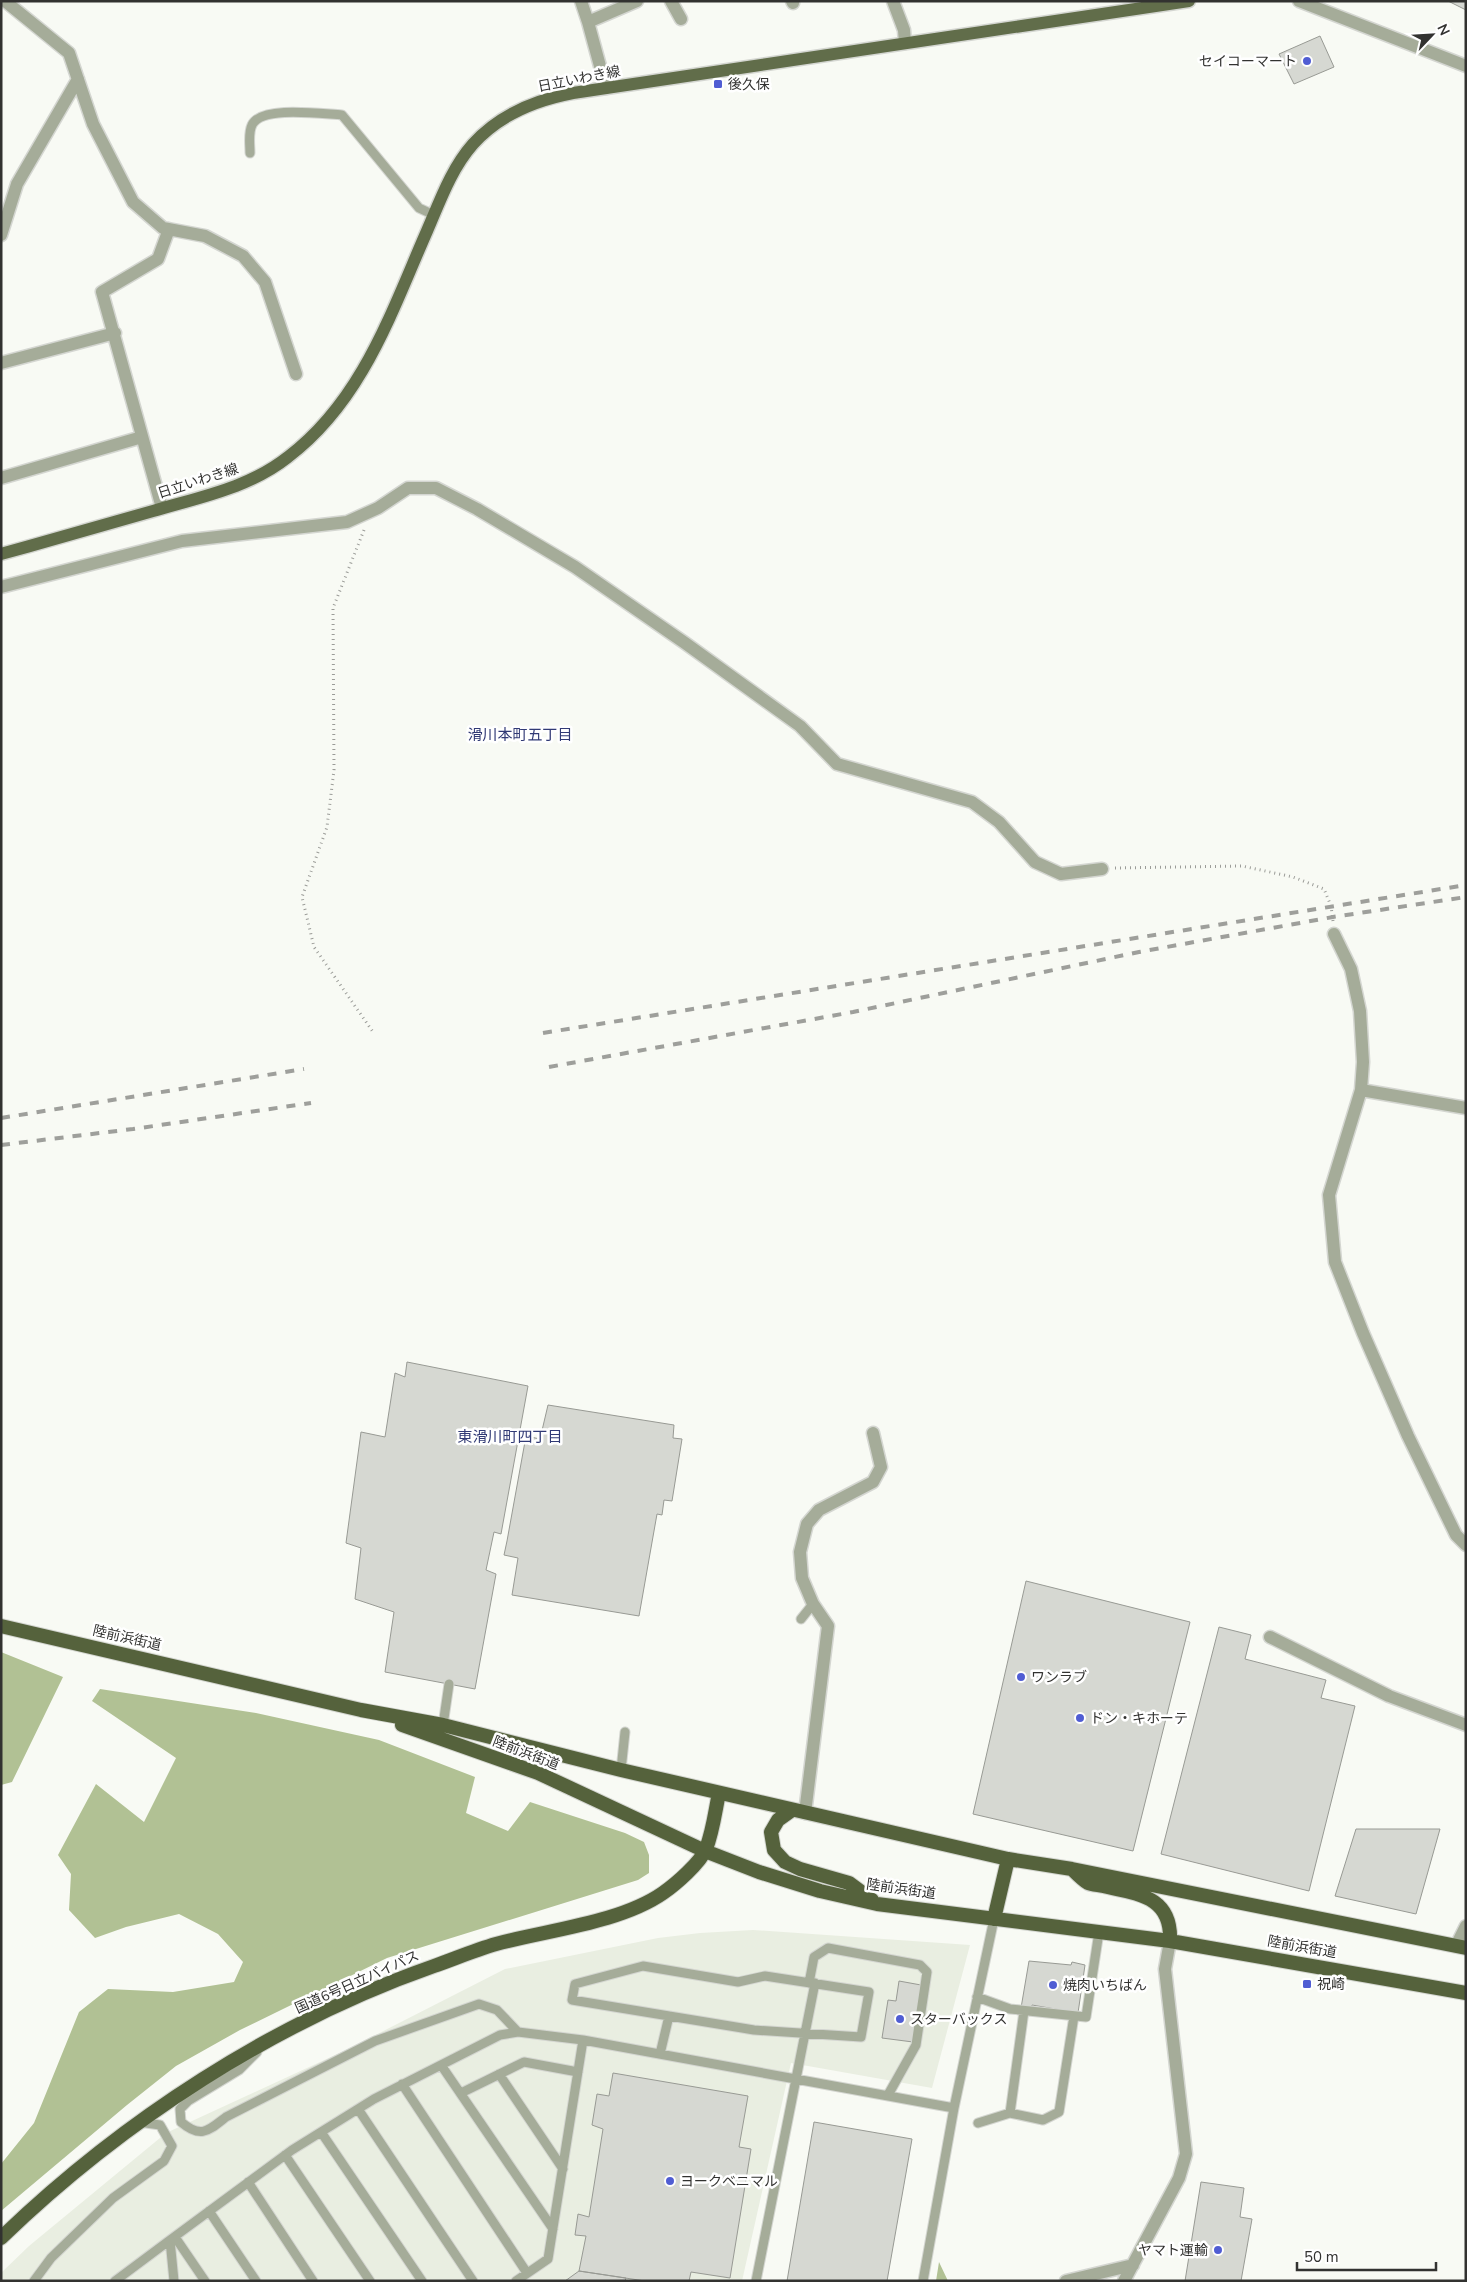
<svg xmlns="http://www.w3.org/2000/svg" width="1467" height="2282" viewBox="0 0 1467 2282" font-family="'Nunito Sans','Noto Sans JP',sans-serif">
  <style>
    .built { fill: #e9eee1 }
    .forest { fill: #b1c194 }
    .building { fill: #d6d8d2; stroke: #989a94 }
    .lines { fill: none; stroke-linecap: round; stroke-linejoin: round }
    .service-casing { stroke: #d4d6d1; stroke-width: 11 }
    .minor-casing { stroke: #d4d6d1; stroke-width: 15 }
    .tertiary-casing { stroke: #d4d6d1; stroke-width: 15 }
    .primary-casing { stroke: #d4d6d1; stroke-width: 15 }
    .trunk-casing { stroke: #d4d6d1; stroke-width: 16 }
    .path { stroke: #9b9c98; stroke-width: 3; stroke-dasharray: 1 4; stroke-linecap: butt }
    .service { stroke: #a5ac99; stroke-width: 9 }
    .minor { stroke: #a5ac99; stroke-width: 12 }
    .tertiary { stroke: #a5ac99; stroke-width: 12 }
    .primary { stroke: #616d4a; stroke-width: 12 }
    .trunk { stroke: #55623c; stroke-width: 14 }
    .rail { stroke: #9e9f9b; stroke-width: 4; stroke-dasharray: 9 9; stroke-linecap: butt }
    .poi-dot { fill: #505dd3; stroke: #fff; stroke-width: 2 }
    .labels { text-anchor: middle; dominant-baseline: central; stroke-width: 5; stroke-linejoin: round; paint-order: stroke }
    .poi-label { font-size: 14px; fill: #323230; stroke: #fff; text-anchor: start }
    .street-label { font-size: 14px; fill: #323230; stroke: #fff }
    .neighbourhood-label { font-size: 15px; fill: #313a75; stroke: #fff }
  </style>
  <rect width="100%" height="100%" fill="#f8faf4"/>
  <path class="built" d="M 753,1930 L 970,1945 L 932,2088 L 791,2063 L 742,2281 L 1,2281 L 1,2273 L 29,2246 L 166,2133 L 348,2049 L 505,1969 L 658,1938 L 700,1933 Z"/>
  <path class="forest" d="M 1,1652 L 63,1677 L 12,1782 L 1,1785 Z
    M 100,1689 L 256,1713 L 379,1740 L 475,1777 L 466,1813 L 508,1831 L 530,1802 L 625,1833 L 644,1842 L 649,1855 L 649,1873 L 638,1880 L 387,1958 L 240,2030 L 176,2066 L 127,2105 L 1,2211 L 1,2164 L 34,2123 L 79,2012 L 108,1989 L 173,1992 L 234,1982 L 243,1962 L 218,1934 L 179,1914 L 126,1927 L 95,1938 L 69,1910 L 71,1874 L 58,1855 L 96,1784 L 144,1822 L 176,1758 L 92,1701 Z
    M 939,2262 L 948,2281 L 936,2281 Z"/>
  <path class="building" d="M 1448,1 L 1466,1 L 1466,10 Z
    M 1320,36 L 1334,67 L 1294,84 L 1279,54 Z
    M 407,1362 L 528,1386 L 501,1534 L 494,1532 L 486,1570 L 496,1574 L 475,1689 L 385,1672 L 394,1612 L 355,1599 L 361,1548 L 346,1543 L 361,1432 L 385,1437 L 395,1373 L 405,1377 Z
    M 548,1405 L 674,1425 L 673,1438 L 682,1439 L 672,1501 L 664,1500 L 662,1515 L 657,1514 L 639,1616 L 512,1595 L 518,1558 L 504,1555 L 507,1541 L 526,1436 L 540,1439 Z
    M 1026,1581 L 1190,1622 L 1133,1851 L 973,1814 Z
    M 1219,1627 L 1251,1635 L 1245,1659 L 1326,1680 L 1321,1698 L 1355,1706 L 1309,1891 L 1161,1854 Z
    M 1356,1829 L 1440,1829 L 1416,1914 L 1335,1896 Z
    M 1029,1961 L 1071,1965 L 1072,1962 L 1085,1965 L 1078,2013 L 1032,2005 L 1031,2010 L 1021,2008 Z
    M 899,1981 L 921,1985 L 913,2042 L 882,2038 L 888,2000 L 896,2001 Z
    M 613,2073 L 748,2096 L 739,2147 L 751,2149 L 730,2278 L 691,2272 L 689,2281 L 645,2281 L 579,2271 L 586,2236 L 575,2235 L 578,2214 L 589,2217 L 603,2129 L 592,2125 L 597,2094 L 609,2096 Z
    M 814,2122 L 912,2139 L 887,2281 L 787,2281 Z
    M 1201,2182 L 1244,2188 L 1240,2217 L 1252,2219 L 1241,2281 L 1185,2281 Z
    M 579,2271 L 626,2278 L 625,2281 L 565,2281 Z"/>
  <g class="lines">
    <defs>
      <path id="service" d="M 250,153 C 250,144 248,133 252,125 C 261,105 322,114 342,115 L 419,208 L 434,215
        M 801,1619 L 813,1604
        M 443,1725 L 449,1684
        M 621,1770 L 625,1732
        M 643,1966 L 738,1982 L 765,1976 L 869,1992 L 861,2037 L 754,2030 L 572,2000 L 575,1984 Z
        M 809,1983 L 814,1957 L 828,1948 L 920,1965 L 927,1972 L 916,2045 L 888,2095
        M 977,1997 L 1010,2009 L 1086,2017 L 1099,1932
        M 1024,2011 L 1010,2113 L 1043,2120 L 1059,2112 L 1074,2016
        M 257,2052 L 239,2070 L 188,2101 L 180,2109 L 181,2122 C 201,2139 208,2131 226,2117 L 375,2041 L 479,2004 L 497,2010 L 518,2032
        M 660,2054 L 669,2016
        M 441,2065 L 553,2229
        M 499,2074 L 563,2169
        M 402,2084 L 527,2273
        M 461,2093 L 524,2062 L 578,2072
        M 358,2109 L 473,2281
        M 978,2123 L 1010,2113
        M 321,2132 L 422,2281
        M 285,2155 L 370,2281
        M 248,2182 L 313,2281
        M 209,2211 L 256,2281
        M 175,2237 L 205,2281
        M 34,2281 L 51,2258 L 113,2198 L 164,2161 L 172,2146 L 160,2125 L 139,2122
        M 115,2281 L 170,2240
        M 174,2281 L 170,2240 L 292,2150 L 374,2099 L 500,2035 L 518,2032 L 583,2040 L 954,2108
        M 516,2281 L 548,2259 L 583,2040
        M 756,2281 L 815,1983
        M 923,2281 L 954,2108 L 994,1919"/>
      <path id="minor" d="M 5,1 L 69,53 L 93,124 L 133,202 L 163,228 L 205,236 L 243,256 L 265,282 L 296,374
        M 581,1 L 588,22
        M 671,1 L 681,19
        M 792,1 L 793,3
        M 893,1 L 904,30 L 905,43
        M 606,88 L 588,22 L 637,1
        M 1,235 L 17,184 L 78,79
        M 1,363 L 115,333
        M 1,478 L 142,437
        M 162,508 L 102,292 L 158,259 L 169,229
        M 1,587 L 182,541 L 347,522 L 378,508 L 408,488 L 436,488 L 477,509 L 575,567 L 685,643 L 800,726 L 837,764 L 972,802 L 999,822 L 1035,862 L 1061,874 L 1102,869
        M 1334,934 L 1351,969 L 1360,1011 L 1363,1062 L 1361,1090 L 1329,1195 L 1335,1262 L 1363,1333 L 1408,1436 L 1456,1535 L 1466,1545
        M 1361,1090 L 1466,1108
        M 1270,1637 L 1389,1696 L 1466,1725
        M 805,1813 L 828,1626 L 813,1604 L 802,1578 L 800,1552 L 807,1524 L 819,1510 L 873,1482 L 881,1467 L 873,1433
        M 1456,1946 L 1466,1926
        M 1066,2281 L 1133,2265
        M 1124,2281 L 1179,2178 L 1186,2154 L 1165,1969 L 1170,1941"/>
      <path id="tertiary" d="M 1299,1 L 1466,66"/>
      <path id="primary" d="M 1,554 C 52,540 103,525 153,511 C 200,497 249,488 288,457 C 362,401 391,313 427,231 C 440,201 451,169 473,144 C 499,115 536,100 573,93 L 1189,1"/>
      <path id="trunk" d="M 1,1626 L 361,1710 L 443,1725 L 621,1770 L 1008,1859 L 1072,1869 L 1466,1948
        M 402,1725 L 538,1773 L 705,1851 L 759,1872 L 820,1891 L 877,1904 L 1170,1941 L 1466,1993
        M 792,1810 L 778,1820 L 771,1832 L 774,1850 L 785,1862 L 800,1869 L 849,1883 L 872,1900
        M 1073,1870 C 1077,1874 1083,1880 1088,1883 C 1092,1885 1099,1885 1103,1886 C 1138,1894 1172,1896 1170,1941
        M 994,1919 L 1008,1859
        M 1,2238 C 122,2121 274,2022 434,1966 C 454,1959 475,1950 496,1944 C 547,1930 620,1923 663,1893 C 676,1884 700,1863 706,1849 C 713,1831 715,1812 719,1793"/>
    </defs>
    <use href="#service" class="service-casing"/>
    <use href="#minor" class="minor-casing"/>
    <use href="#tertiary" class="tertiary-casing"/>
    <use href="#primary" class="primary-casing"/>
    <use href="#trunk" class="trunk-casing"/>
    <path class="path" d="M 364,530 L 333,608 L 334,770 L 327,827 L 302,897 L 314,947 L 373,1032
      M 1115,868 L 1242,866 L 1293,877 L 1324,889 L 1331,906 L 1333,921"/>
    <use href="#service" class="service"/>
    <use href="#minor" class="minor"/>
    <use href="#tertiary" class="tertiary"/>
    <use href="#primary" class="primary"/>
    <use href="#trunk" class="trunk"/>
    <path class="rail" d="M 543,1033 L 1466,885
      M 549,1067 L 853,1012 L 1139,952 L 1333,917 L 1466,897
      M 1,1118 L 304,1069
      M 1,1145 L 133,1129 L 311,1103"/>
  </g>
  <g class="poi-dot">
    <circle cx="1307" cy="61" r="5"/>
    <rect x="713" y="79" width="10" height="10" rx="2.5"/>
    <circle cx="1021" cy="1677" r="5"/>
    <circle cx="1080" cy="1718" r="5"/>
    <rect x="1302" y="1979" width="10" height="10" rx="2.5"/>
    <circle cx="1053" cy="1985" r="5"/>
    <circle cx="900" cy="2019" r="5"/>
    <circle cx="670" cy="2181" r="5"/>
    <circle cx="1218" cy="2250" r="5"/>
  </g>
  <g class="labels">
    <g class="poi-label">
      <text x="1297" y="61" text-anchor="end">セイコーマート</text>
      <text x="728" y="84">後久保</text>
      <text x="1031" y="1677">ワンラブ</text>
      <text x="1090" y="1718">ドン・キホーテ</text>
      <text x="1317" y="1984">祝崎</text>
      <text x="1063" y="1985">焼肉いちばん</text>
      <text x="910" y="2019">スターバックス</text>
      <text x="680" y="2181">ヨークベニマル</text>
      <text x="1208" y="2250" text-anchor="end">ヤマト運輸</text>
    </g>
    <g class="street-label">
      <text transform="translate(579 79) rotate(-11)">日立いわき線</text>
      <text transform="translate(198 481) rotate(-18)">日立いわき線</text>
      <text transform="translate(127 1638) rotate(13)">陸前浜街道</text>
      <text transform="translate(526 1753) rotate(21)">陸前浜街道</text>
      <text transform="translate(901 1889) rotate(8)">陸前浜街道</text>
      <text transform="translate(1302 1947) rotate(10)">陸前浜街道</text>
      <text transform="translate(357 1982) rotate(-24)">国道6号日立バイパス</text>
    </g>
    <g class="neighbourhood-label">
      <text x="520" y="735">滑川本町五丁目</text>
      <text x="510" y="1437">東滑川町四丁目</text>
    </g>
  </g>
  <rect width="1467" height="2282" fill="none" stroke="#323230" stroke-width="5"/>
  <g transform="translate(1432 35) rotate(65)" stroke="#ffffff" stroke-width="4" paint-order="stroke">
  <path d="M0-4L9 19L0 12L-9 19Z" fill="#323230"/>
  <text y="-8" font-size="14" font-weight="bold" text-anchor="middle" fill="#323230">N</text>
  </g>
  <path d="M1297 2262v8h139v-8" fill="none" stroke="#323230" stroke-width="2.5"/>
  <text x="1304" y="2262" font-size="15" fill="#323230" stroke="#ffffff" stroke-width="4" paint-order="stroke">50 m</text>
</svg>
